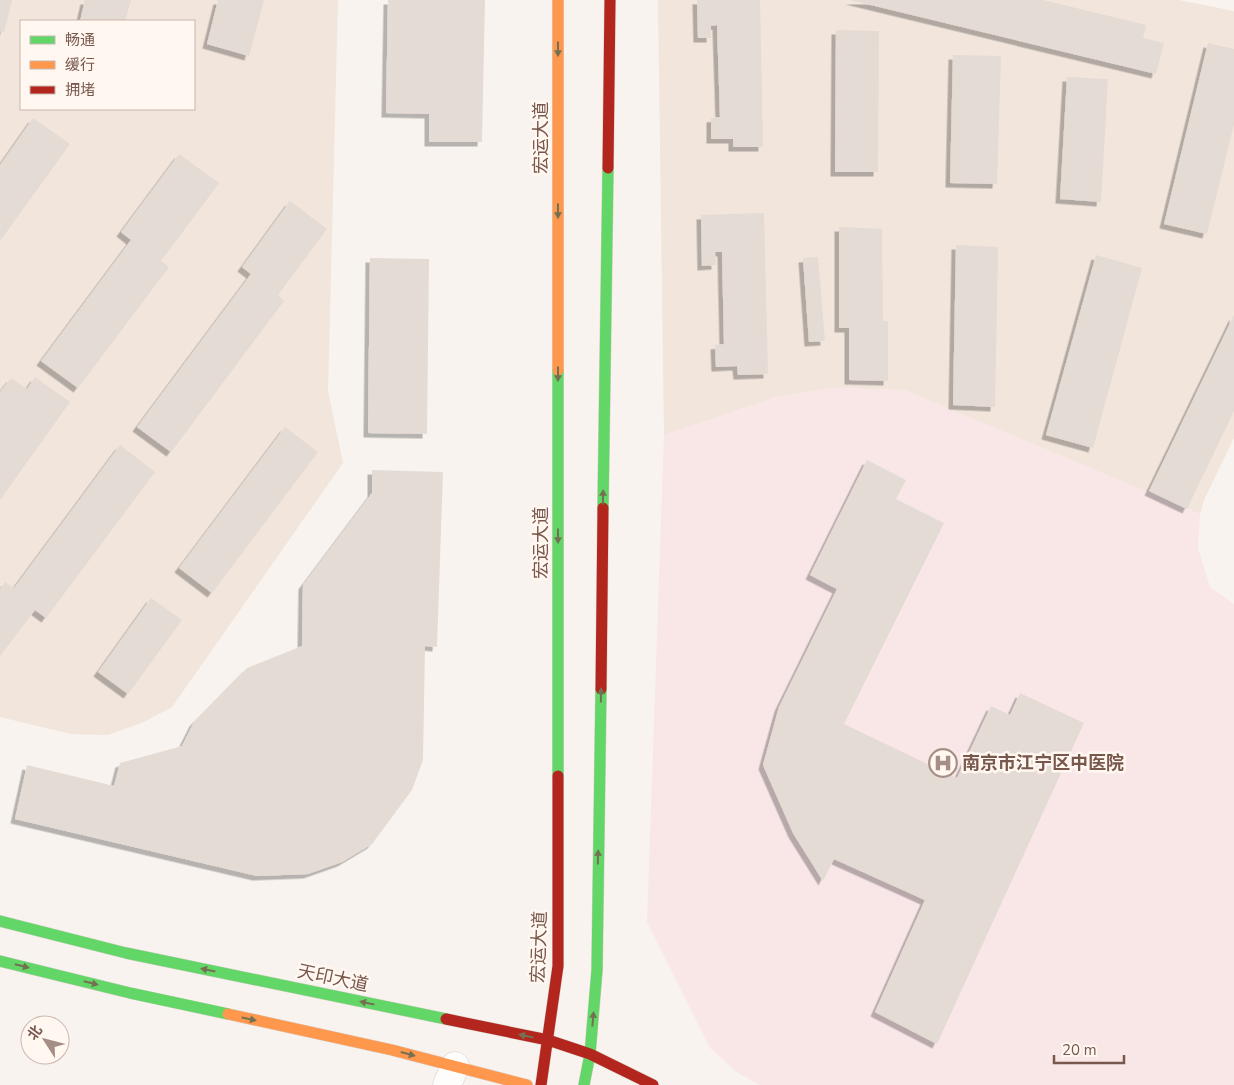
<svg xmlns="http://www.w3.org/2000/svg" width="1234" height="1085" viewBox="0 0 1234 1085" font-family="'Nunito Sans','Noto Sans SC',sans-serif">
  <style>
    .residential { fill: #f1e5dc; fill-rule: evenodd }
    .medical { fill: #f9e7e8 }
    .building { fill: #e5dbd5; filter: url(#shadow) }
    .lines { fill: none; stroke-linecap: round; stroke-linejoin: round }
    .street-casing { stroke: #d7cfca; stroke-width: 29 }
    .fast-casing { stroke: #dad0cb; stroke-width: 12 }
    .slow-casing { stroke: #dad0cb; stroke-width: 12 }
    .jam-casing { stroke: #dad0cb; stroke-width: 12 }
    .street { stroke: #fefdfc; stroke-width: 28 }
    .fast { stroke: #63d668; stroke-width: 11 }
    .slow { stroke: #ff974d; stroke-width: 11 }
    .jam { stroke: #b3261e; stroke-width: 11 }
    .oneway { fill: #747052 }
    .labels { text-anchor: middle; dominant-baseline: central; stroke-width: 5; stroke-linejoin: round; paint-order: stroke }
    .street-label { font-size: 18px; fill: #78574c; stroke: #fff7f0 }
    .poi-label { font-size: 18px; font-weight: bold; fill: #78574c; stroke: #fff7f0; text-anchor: start }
  </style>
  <defs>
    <filter id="shadow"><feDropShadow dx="-4.5" dy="4.5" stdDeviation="0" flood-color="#0004"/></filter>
  </defs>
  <rect width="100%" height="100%" fill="#f8f3ee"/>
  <path class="residential" d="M 0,0 L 338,0 L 328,391 L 343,463 L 172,707 L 144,722 L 108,735 L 71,734 L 0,717 ZM 21,21 L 194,21 L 194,109 L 21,109 Z
    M 658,0 L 1179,0 L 1234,11 L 1234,438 L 1204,500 L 1200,514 L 904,390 L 830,388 L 774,398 L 664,435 Z"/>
  <path class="medical" d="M 830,388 L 904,390 L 1200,514 L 1198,548 L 1210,587 L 1234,604 L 1234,1085 L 760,1085 L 738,1073 L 710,1048 L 647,922 L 664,435 L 774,398 Z"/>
  <path class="building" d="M 0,0 L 12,0 L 4,32 L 0,31 Z
    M 85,0 L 131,0 L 125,21 L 80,21 Z
    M 218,0 L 264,0 L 249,56 L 207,44 Z
    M 388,0 L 485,0 L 482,142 L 429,142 L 429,114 L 386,113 Z
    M 697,0 L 760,0 L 763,147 L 733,147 L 733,139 L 711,139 L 711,118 L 720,117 L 717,25 L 711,26 L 711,38 L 698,38 Z
    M 850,0 L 1043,0 L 1146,25 L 1143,38 L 1164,43 L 1156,74 Z
    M 836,30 L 879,31 L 878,172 L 835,172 Z
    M 1208,43 L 1234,49 L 1234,124 L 1207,234 L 1164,224 Z
    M 953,55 L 1001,56 L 997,184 L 950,183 Z
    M 1067,77 L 1108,79 L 1101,202 L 1060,199 Z
    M 33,118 L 70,144 L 0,241 L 0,165 Z
    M 179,154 L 219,183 L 161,261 L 169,267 L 78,388 L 41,361 L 131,240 L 121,232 Z
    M 290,201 L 327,229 L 278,295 L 284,301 L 171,452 L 137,427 L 251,274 L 242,267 Z
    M 764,213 L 768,374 L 738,375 L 737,366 L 716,367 L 715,345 L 724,344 L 722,252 L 715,252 L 716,265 L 702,266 L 701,215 Z
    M 839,227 L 882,229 L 883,321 L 888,321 L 888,381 L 849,380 L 849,328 L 839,328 Z
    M 956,245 L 998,247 L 995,407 L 953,405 Z
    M 1096,255 L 1142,268 L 1093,448 L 1046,435 Z
    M 818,257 L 825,341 L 809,342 L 803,258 Z
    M 370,258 L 429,259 L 427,434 L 368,433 Z
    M 1234,315 L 1234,411 L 1187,509 L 1149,491 Z
    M 35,377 L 70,402 L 0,500 L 0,392 L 11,378 L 27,389 Z
    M 285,427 L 318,452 L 212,593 L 179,568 Z
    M 120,445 L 155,472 L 46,618 L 35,610 L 0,656 L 0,589 L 5,582 L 14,588 Z
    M 867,460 L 906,480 L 896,499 L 944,523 L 844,724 L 957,778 L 991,706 L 1010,715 L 1020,693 L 1084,723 L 937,1044 L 875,1012 L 925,900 L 834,859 L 823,881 L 793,833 L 763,765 L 779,707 L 837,589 L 810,575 Z
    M 372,470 L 443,472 L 437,647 L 425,646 L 423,760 L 412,790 L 372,844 L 342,862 L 308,874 L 257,876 L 15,819 L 27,765 L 114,786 L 120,763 L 182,746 L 194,722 L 247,668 L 302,646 L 303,585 L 372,493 Z
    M 151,598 L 182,620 L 128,694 L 98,672 Z"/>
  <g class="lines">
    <defs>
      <path id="street" d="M 447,1085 L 455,1066"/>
      <path id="fast" d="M 558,370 L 558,776
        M 603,508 L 608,168
        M 0,921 L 126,953 L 446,1019
        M 0,961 L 130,993 L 228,1014
        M 584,1085 L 590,1054 L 597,970 L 601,689"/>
      <path id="slow" d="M 558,0 L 558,370
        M 228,1014 L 392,1050 L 527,1085"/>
      <path id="jam" d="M 608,168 L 610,0
        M 601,689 L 603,508
        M 446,1019 L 548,1040 L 590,1054 L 653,1085
        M 541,1085 L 558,966 L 558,776"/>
    </defs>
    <use href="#street" class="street-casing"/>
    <use href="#fast" class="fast-casing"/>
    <use href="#slow" class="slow-casing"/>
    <use href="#jam" class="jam-casing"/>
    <use href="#street" class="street"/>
    <use href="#fast" class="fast"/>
    <use href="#slow" class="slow"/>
    <use href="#jam" class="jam"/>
  </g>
  <defs><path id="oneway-solid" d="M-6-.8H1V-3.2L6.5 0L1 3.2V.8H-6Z" transform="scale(1.25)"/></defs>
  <g class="oneway">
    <use href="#oneway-solid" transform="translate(558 49) rotate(90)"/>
    <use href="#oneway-solid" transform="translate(558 211) rotate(90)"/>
    <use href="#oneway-solid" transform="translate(558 374) rotate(90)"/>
    <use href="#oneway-solid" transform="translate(603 497) rotate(-89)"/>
    <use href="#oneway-solid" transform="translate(558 536) rotate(90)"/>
    <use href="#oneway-solid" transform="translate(601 695) rotate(-89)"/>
    <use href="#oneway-solid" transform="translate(598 857) rotate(-89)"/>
    <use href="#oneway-solid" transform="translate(22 966) rotate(14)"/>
    <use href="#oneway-solid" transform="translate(208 970) rotate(-168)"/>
    <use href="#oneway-solid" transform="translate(91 983) rotate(14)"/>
    <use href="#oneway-solid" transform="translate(367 1003) rotate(-168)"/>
    <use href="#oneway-solid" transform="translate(249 1019) rotate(12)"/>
    <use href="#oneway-solid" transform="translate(593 1019) rotate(-85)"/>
    <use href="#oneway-solid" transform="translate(526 1036) rotate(-168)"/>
    <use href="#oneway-solid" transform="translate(408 1054) rotate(15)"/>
  </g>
  <defs>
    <symbol id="hospital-ring" viewBox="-11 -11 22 22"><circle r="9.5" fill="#fff7f0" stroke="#a58e85" stroke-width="1.5"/><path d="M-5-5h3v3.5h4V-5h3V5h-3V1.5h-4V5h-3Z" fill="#a58e85"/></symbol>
  </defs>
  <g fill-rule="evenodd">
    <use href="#hospital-ring" x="927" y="747" width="32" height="32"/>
  </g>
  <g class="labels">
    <g class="street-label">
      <text transform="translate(541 138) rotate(-90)">宏运大道</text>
      <text transform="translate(541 543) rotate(-90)">宏运大道</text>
      <text transform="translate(539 947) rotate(-88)">宏运大道</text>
      <text transform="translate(333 978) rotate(12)">天印大道</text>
    </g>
    <g class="poi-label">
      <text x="962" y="763">南京市江宁区中医院</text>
    </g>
  </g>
  <rect x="20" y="20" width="175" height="90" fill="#fff7f0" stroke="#c9b7ae"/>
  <rect x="30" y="36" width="25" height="8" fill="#63d668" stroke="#c9b7ae"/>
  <text x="65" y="45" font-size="15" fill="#78574c">畅通</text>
  <rect x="30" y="61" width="25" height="8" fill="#ff974d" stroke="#c9b7ae"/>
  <text x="65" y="70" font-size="15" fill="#78574c">缓行</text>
  <rect x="30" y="86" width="25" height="8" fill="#b3261e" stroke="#c9b7ae"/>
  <text x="65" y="95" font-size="15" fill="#78574c">拥堵</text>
  <g transform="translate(45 1040) rotate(306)"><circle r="24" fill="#fff7f0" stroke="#c9b7ae"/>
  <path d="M0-4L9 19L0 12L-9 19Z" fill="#a58e85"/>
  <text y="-8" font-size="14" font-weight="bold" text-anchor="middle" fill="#78574c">北</text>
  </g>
  <path d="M1054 1055v8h70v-8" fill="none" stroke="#78574c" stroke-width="2.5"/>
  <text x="1062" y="1055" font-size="15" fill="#78574c" stroke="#fff7f0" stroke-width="4" paint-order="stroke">20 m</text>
</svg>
